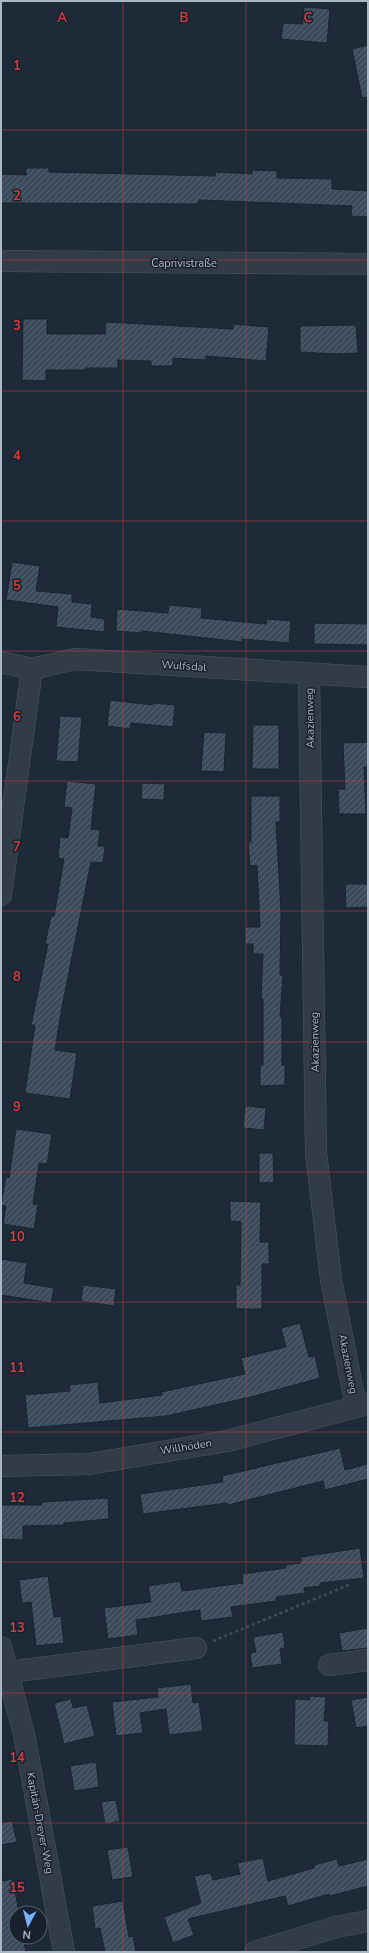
<svg xmlns="http://www.w3.org/2000/svg" width="369" height="1953" viewBox="0 0 369 1953" font-family="'Nunito Sans',sans-serif">
  <style>
    .building { fill: url(#building-hatch); stroke: #1a232f }
    .lines { fill: none; stroke-linecap: round; stroke-linejoin: round }
    .minor-casing { stroke: #4d5764; stroke-width: 22 }
    .path { stroke: #3b5354; stroke-width: 2.5; stroke-dasharray: 3 3; stroke-linecap: butt }
    .minor { stroke: #323c48; stroke-width: 21 }
    .grid { fill: none; stroke: #d03d40; stroke-width: 1; stroke-opacity: 0.55 }
    .labels { text-anchor: middle; dominant-baseline: central; stroke-width: 3; stroke-linejoin: round; paint-order: stroke }
    .street-label { font-size: 11px; fill: #acb7c6; stroke: #18212d }
    .grid-label { font-size: 13px; text-anchor: middle; font-weight: bold; fill: #d03d40; stroke: #18212d; stroke-width: 3; stroke-linejoin: round; paint-order: stroke }
  </style>
  <defs>
    <pattern id="building-hatch" width="6" height="6" patternUnits="userSpaceOnUse"><rect width="6" height="6" fill="#3c4b5b"/><path d="M-1 1l2-2M0 6l6-6M5 7l2-2" fill="none" stroke="#566371"/></pattern>
  </defs>
  <rect width="100%" height="100%" fill="#1e2a38"/>
  <path class="building" d="M 304,7 L 330,9 L 327,43 L 281,39 L 283,23 L 302,24 Z
    M 368,45 L 368,97 L 362,98 L 352,49 Z
    M 26,168 L 49,168 L 49,172 L 215,176 L 216,172 L 252,174 L 252,170 L 277,171 L 277,178 L 332,179 L 332,189 L 368,191 L 368,217 L 351,216 L 352,206 L 199,200 L 198,204 L 1,203 L 1,174 L 26,175 Z
    M 23,319 L 47,319 L 47,334 L 105,334 L 106,322 L 233,329 L 233,324 L 269,327 L 266,361 L 206,356 L 206,360 L 173,358 L 173,366 L 151,366 L 151,361 L 118,360 L 118,368 L 86,368 L 86,370 L 46,370 L 46,381 L 22,380 Z
    M 356,325 L 358,353 L 335,354 L 300,352 L 300,326 Z
    M 12,562 L 40,566 L 36,591 L 72,594 L 72,602 L 92,604 L 91,617 L 105,619 L 104,632 L 56,627 L 58,607 L 6,600 Z
    M 169,605 L 202,608 L 201,618 L 266,624 L 267,619 L 291,621 L 289,643 L 242,639 L 242,642 L 142,631 L 142,633 L 116,631 L 117,609 L 168,613 Z
    M 314,623 L 368,624 L 368,645 L 314,644 Z
    M 110,700 L 153,705 L 154,703 L 175,705 L 173,727 L 131,723 L 130,729 L 107,726 Z
    M 60,716 L 82,717 L 78,762 L 56,761 Z
    M 253,725 L 279,725 L 279,769 L 252,769 Z
    M 204,732 L 226,733 L 224,772 L 201,771 Z
    M 368,742 L 368,767 L 364,767 L 366,814 L 339,814 L 338,789 L 345,789 L 343,743 Z
    M 67,781 L 96,784 L 91,829 L 100,830 L 98,846 L 105,846 L 103,863 L 91,862 L 62,1007 L 55,1050 L 77,1053 L 70,1099 L 25,1093 L 35,1025 L 31,1025 L 48,944 L 45,944 L 51,916 L 54,916 L 64,859 L 58,858 L 60,837 L 68,838 L 72,808 L 64,807 Z
    M 142,783 L 165,784 L 164,800 L 141,799 Z
    M 251,796 L 280,796 L 280,822 L 276,822 L 281,911 L 280,975 L 283,975 L 280,1017 L 282,1017 L 282,1065 L 285,1065 L 285,1085 L 260,1086 L 260,1065 L 263,1065 L 263,999 L 261,999 L 263,954 L 253,954 L 253,944 L 245,944 L 245,927 L 260,927 L 257,865 L 250,866 L 248,842 L 251,842 Z
    M 345,884 L 368,884 L 368,907 L 346,908 Z
    M 245,1106 L 266,1108 L 264,1130 L 243,1128 Z
    M 16,1129 L 52,1134 L 47,1164 L 39,1163 L 33,1204 L 38,1205 L 34,1229 L 3,1224 L 6,1206 L 1,1205 L 6,1177 L 9,1178 Z
    M 259,1153 L 273,1153 L 274,1182 L 259,1183 Z
    M 230,1201 L 261,1202 L 260,1242 L 269,1242 L 269,1264 L 262,1264 L 262,1309 L 236,1309 L 236,1285 L 240,1285 L 241,1222 L 230,1221 Z
    M 1,1259 L 27,1263 L 24,1283 L 54,1288 L 51,1303 L 1,1295 Z
    M 83,1285 L 116,1289 L 114,1306 L 81,1301 Z
    M 300,1323 L 309,1357 L 315,1356 L 320,1378 L 251,1397 L 166,1416 L 28,1428 L 25,1395 L 70,1391 L 69,1385 L 98,1382 L 100,1403 L 162,1395 L 161,1392 L 245,1374 L 241,1358 L 286,1347 L 281,1328 Z
    M 340,1448 L 345,1470 L 368,1464 L 368,1479 L 325,1490 L 323,1481 L 228,1505 L 227,1503 L 143,1514 L 140,1494 L 223,1482 L 222,1476 Z
    M 108,1498 L 109,1519 L 64,1523 L 64,1525 L 23,1526 L 23,1540 L 2,1539 L 1,1505 L 42,1505 L 42,1502 Z
    M 360,1548 L 364,1578 L 320,1583 L 320,1586 L 304,1588 L 305,1593 L 276,1597 L 276,1601 L 231,1607 L 233,1617 L 201,1621 L 200,1610 L 136,1620 L 138,1635 L 108,1639 L 104,1608 L 151,1602 L 148,1586 L 180,1581 L 182,1591 L 243,1583 L 242,1574 L 286,1568 L 286,1565 L 301,1563 L 301,1557 Z
    M 48,1576 L 54,1617 L 61,1616 L 64,1643 L 36,1646 L 31,1602 L 22,1603 L 19,1580 Z
    M 368,1628 L 368,1648 L 342,1651 L 339,1633 Z
    M 283,1632 L 285,1648 L 280,1649 L 282,1664 L 252,1668 L 250,1653 L 256,1652 L 253,1637 Z
    M 191,1684 L 193,1703 L 199,1702 L 203,1731 L 169,1735 L 166,1709 L 140,1713 L 143,1733 L 116,1736 L 112,1702 L 158,1697 L 157,1688 Z
    M 310,1696 L 326,1697 L 324,1721 L 329,1721 L 328,1746 L 294,1745 L 295,1699 L 310,1700 Z
    M 368,1697 L 368,1726 L 356,1728 L 351,1700 Z
    M 71,1699 L 73,1708 L 87,1705 L 95,1736 L 64,1744 L 54,1703 Z
    M 96,1762 L 99,1787 L 74,1791 L 70,1766 Z
    M 116,1800 L 120,1821 L 105,1824 L 101,1802 Z
    M 12,1821 L 17,1842 L 1,1845 L 1,1823 Z
    M 128,1847 L 133,1877 L 112,1880 L 107,1850 Z
    M 263,1858 L 268,1881 L 314,1868 L 314,1865 L 337,1859 L 339,1866 L 368,1859 L 368,1886 L 330,1896 L 329,1894 L 288,1906 L 285,1896 L 188,1919 L 194,1935 L 173,1943 L 164,1917 L 201,1903 L 194,1876 L 211,1873 L 213,1880 L 240,1874 L 237,1863 Z
    M 13,1879 L 19,1913 L 16,1913 L 16,1937 L 23,1937 L 26,1952 L 1,1952 L 1,1881 Z
    M 123,1901 L 129,1937 L 133,1936 L 136,1952 L 105,1952 L 100,1928 L 95,1929 L 92,1906 Z"/>
  <g class="lines">
    <defs>
      <path id="minor" d="M 1,261 L 368,264
        M 1,662 L 32,669 L 75,659 L 368,677
        M 309,675 L 316,1153 L 331,1279 L 356,1407
        M 1,895 L 32,669
        M 1,1466 L 89,1464 L 227,1441 L 368,1404
        M 1,1647 L 24,1734 L 64,1952
        M 329,1665 L 368,1660
        M 9,1672 L 196,1648
        M 255,1952 L 336,1927 L 368,1921"/>
    </defs>
    <use href="#minor" class="minor-casing"/>
    <path class="path" d="M 213,1641 L 351,1584"/>
    <use href="#minor" class="minor"/>
  </g>
  <path class="grid" d="M 123,1 L 123,1952M 246,1 L 246,1952M 1,130 L 368,130M 1,260 L 368,260M 1,391 L 368,391M 1,521 L 368,521M 1,651 L 368,651M 1,781 L 368,781M 1,911 L 368,911M 1,1042 L 368,1042M 1,1172 L 368,1172M 1,1302 L 368,1302M 1,1432 L 368,1432M 1,1562 L 368,1562M 1,1693 L 368,1693M 1,1823 L 368,1823"/>
  <g class="labels">
    <g class="street-label">
      <text x="184" y="263">Caprivistraße</text>
      <text transform="translate(184 666) rotate(4)">Wulfsdal</text>
      <text transform="translate(310 718) rotate(-91)">Akazienweg</text>
      <text transform="translate(315 1042) rotate(-91)">Akazienweg</text>
      <text transform="translate(348 1364) rotate(79)">Akazienweg</text>
      <text transform="translate(186 1447) rotate(-9)">Willhöden</text>
      <text transform="translate(40 1823) rotate(79)">Kapitän-Dreyer-Weg</text>
    </g>
  </g>
  <g class="grid-label">
    <text x="62" y="22">A</text>
    <text x="184" y="22">B</text>
    <text x="308" y="22">C</text>
    <text x="17" y="70">1</text>
    <text x="17" y="200">2</text>
    <text x="17" y="330">3</text>
    <text x="17" y="460">4</text>
    <text x="17" y="590">5</text>
    <text x="17" y="721">6</text>
    <text x="17" y="851">7</text>
    <text x="17" y="981">8</text>
    <text x="17" y="1111">9</text>
    <text x="17" y="1241">10</text>
    <text x="17" y="1372">11</text>
    <text x="17" y="1502">12</text>
    <text x="17" y="1632">13</text>
    <text x="17" y="1762">14</text>
    <text x="17" y="1892">15</text>
  </g>
  <rect width="369" height="1953" fill="none" stroke="#acb7c6" stroke-width="4"/>
  <g transform="translate(28 1925) rotate(187)"><circle r="19" fill="#18212d" stroke="#535d6a"/>
  <path d="M0-3L7 15L0 10L-7 15Z" fill="#78b1fe"/>
  <text y="-6" font-size="11" font-weight="bold" text-anchor="middle" fill="#acb7c6">N</text>
  </g>
</svg>
